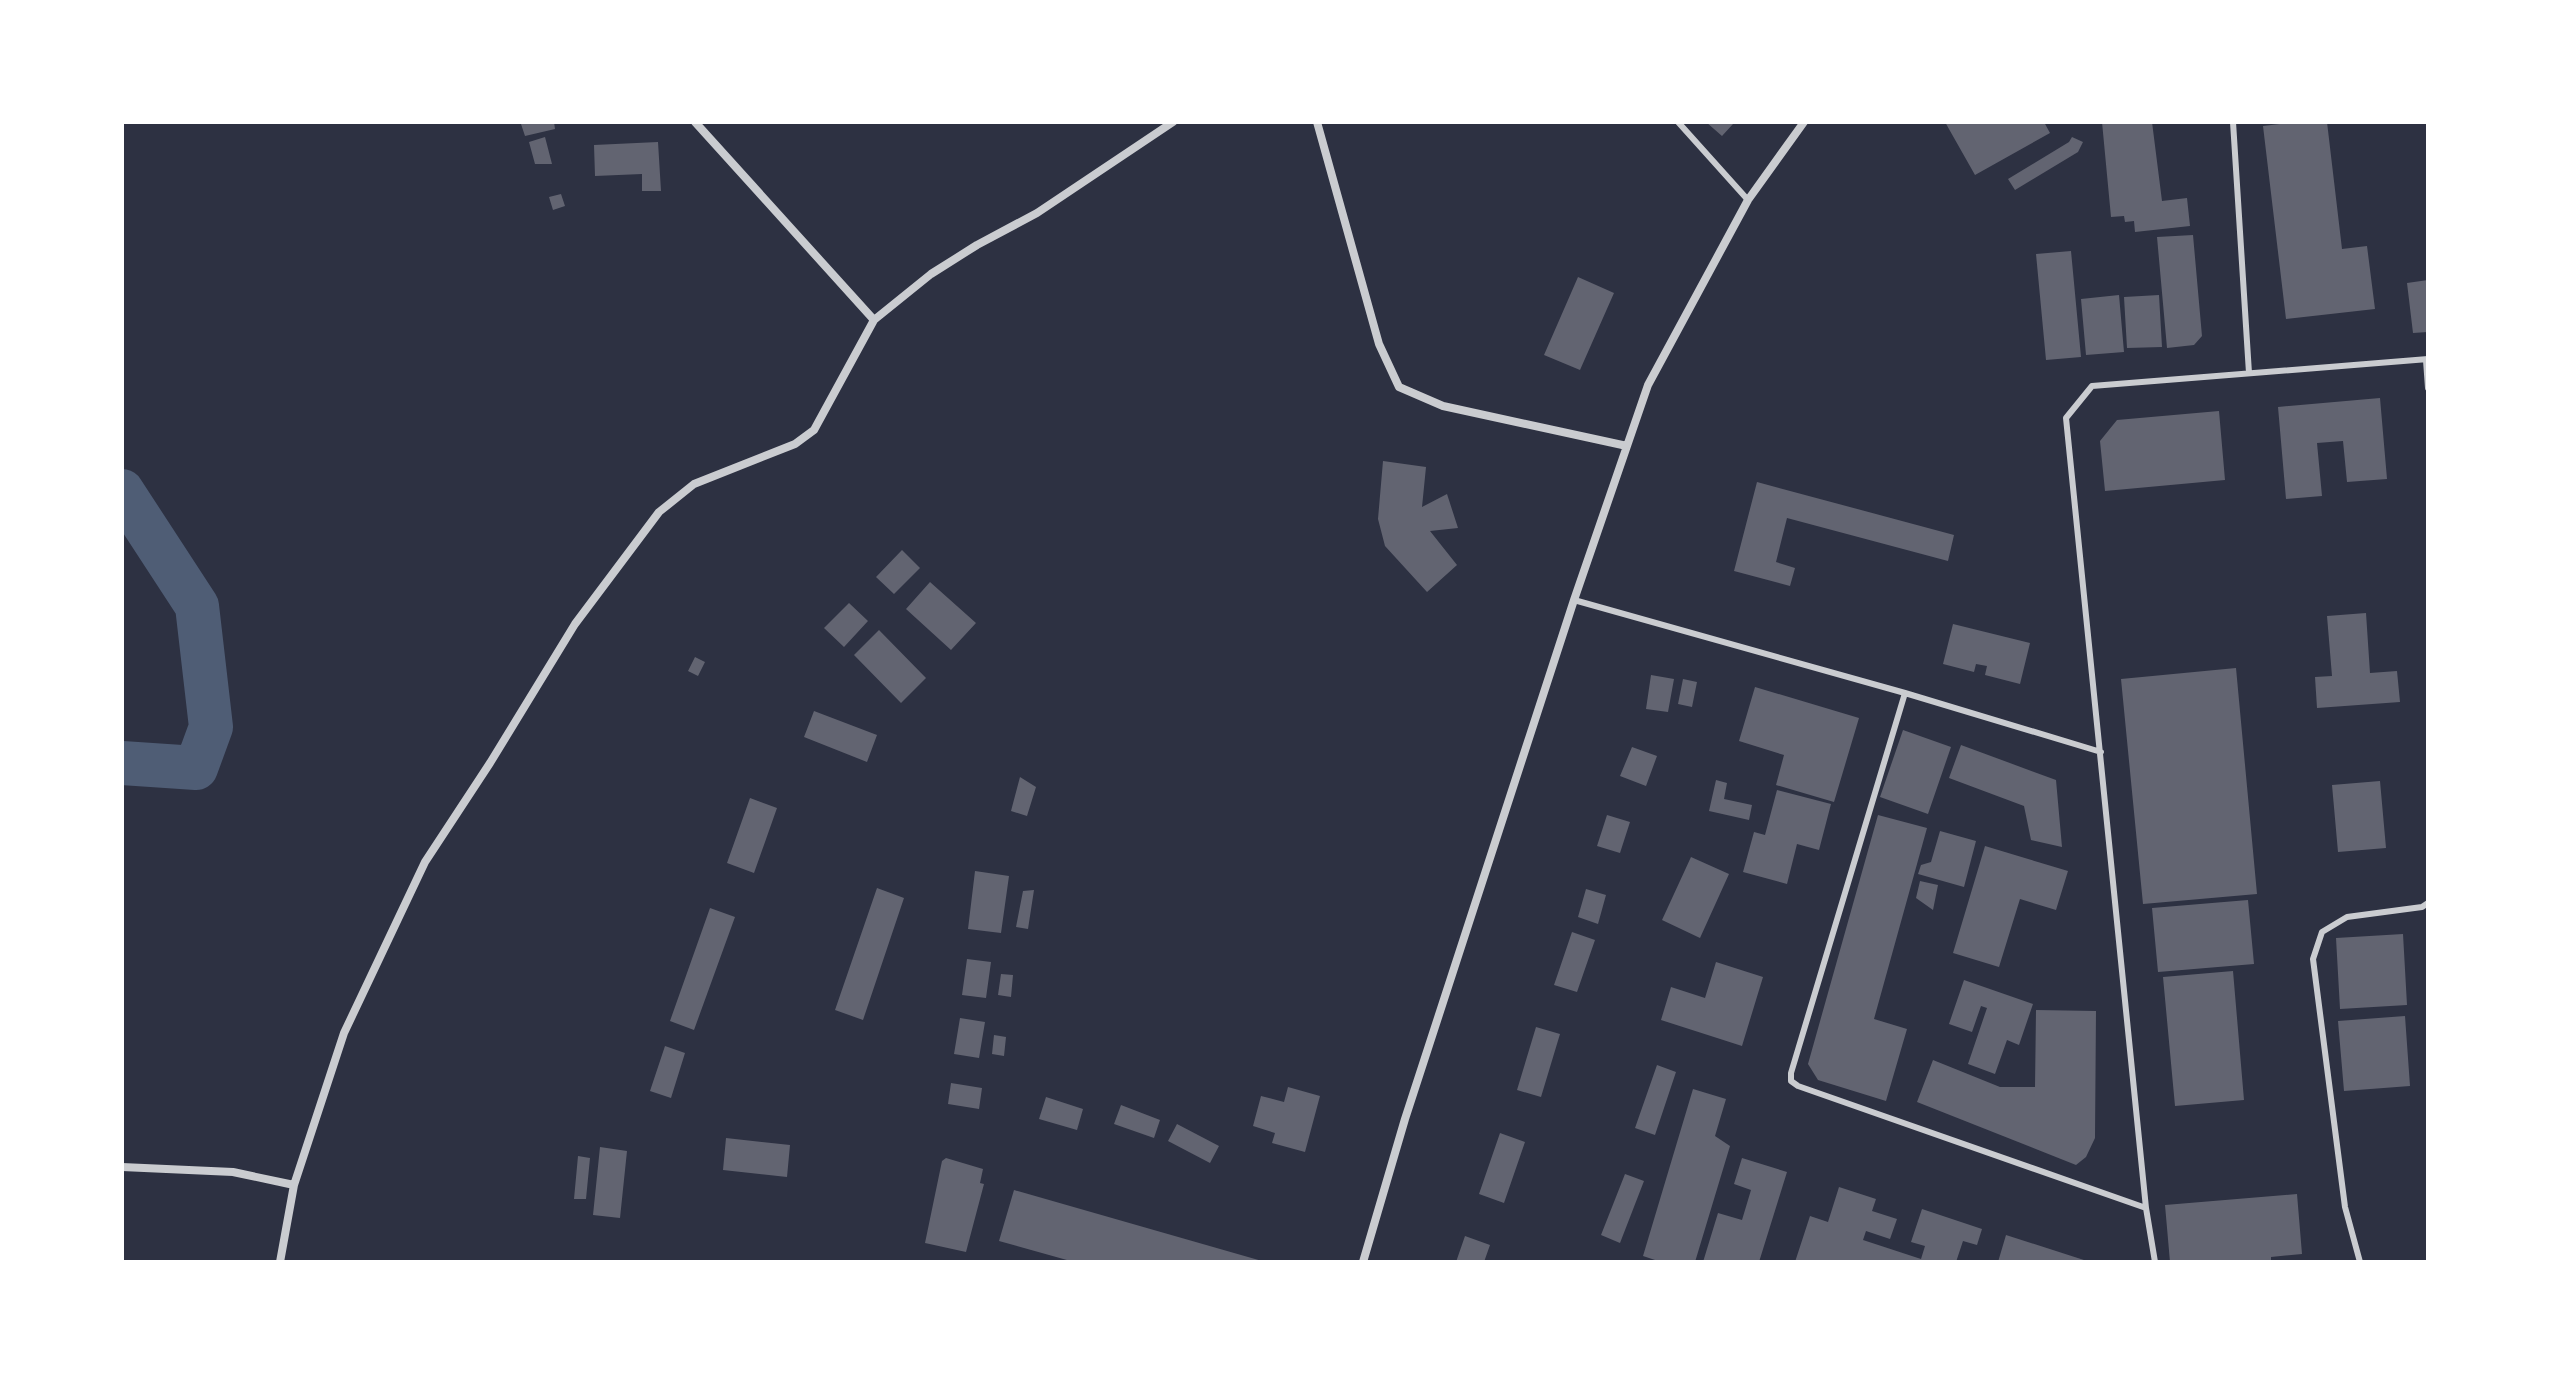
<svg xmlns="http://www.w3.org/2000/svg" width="2550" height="1384" viewBox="0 0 2550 1384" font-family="Figtree,sans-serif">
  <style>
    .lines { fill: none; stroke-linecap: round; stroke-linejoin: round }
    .river { stroke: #4f5d75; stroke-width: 44 }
    .building { fill: #626471 }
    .service { stroke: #caccd0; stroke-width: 6 }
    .minor { stroke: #caccd0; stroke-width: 8 }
  </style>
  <rect width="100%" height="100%" fill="#2d3142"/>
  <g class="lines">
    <path class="river" d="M 122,491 L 197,606 L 211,727 L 196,768 L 122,763"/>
  </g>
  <path class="building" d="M 528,122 L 554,122 L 555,129 L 525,136 L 521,124 Z
    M 1706,122 L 1731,122 L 1733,124 L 1722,136 Z
    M 1945,122 L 2044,122 L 2050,133 L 1975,175 Z
    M 2102,122 L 2152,122 L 2162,201 L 2187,198 L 2190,226 L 2135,232 L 2134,221 L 2125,222 L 2124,216 L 2111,217 Z
    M 2296,122 L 2327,122 L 2342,249 L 2367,246 L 2375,309 L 2286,319 L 2263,126 Z
    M 545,137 L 552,164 L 535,164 L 529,142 Z
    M 2072,137 L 2083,142 L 2078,152 L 2015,190 L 2008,179 L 2069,142 Z
    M 658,142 L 661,191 L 642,191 L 642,174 L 595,176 L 594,145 Z
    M 561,194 L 565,206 L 553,210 L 549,197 Z
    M 2193,235 L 2202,336 L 2194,345 L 2167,348 L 2157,237 Z
    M 2071,251 L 2081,357 L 2046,360 L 2036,254 Z
    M 1578,277 L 1614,293 L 1580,370 L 1544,355 Z
    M 2428,280 L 2428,332 L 2413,333 L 2407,283 Z
    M 2119,295 L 2124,352 L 2086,355 L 2081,299 Z
    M 2159,295 L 2162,347 L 2127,348 L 2124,297 Z
    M 2380,398 L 2387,479 L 2347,482 L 2343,441 L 2317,443 L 2322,496 L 2286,499 L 2278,407 Z
    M 2219,411 L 2225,480 L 2105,491 L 2100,441 L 2117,420 Z
    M 1383,461 L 1426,467 L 1422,507 L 1447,494 L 1458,528 L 1430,531 L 1457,565 L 1427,592 L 1385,546 L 1378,519 Z
    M 1757,482 L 1954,535 L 1948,561 L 1787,518 L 1776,562 L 1795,568 L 1790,586 L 1734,571 Z
    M 902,550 L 920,568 L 894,594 L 876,577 Z
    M 930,582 L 976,623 L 951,650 L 906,609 Z
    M 849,603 L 868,621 L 844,647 L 824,628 Z
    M 2366,613 L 2370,673 L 2397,671 L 2400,702 L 2317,708 L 2315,677 L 2332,676 L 2327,616 Z
    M 1953,624 L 2030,643 L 2020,684 L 1985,675 L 1987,666 L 1976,664 L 1974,672 L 1943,664 Z
    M 879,630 L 926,678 L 901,703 L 854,655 Z
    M 695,657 L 705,662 L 698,676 L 688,671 Z
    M 2236,668 L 2257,894 L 2143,904 L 2121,679 Z
    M 1651,675 L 1674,679 L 1668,712 L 1646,709 Z
    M 1683,679 L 1697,682 L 1692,707 L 1678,704 Z
    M 1755,687 L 1859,718 L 1834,802 L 1776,785 L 1784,755 L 1739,741 Z
    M 814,711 L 877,735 L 867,762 L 804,737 Z
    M 1903,730 L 1951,747 L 1928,814 L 1880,797 Z
    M 1961,745 L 2056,780 L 2062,847 L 2031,840 L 2024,806 L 1949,778 Z
    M 1632,747 L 1657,756 L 1646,786 L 1620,776 Z
    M 1020,777 L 1036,787 L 1027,816 L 1011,811 Z
    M 1716,780 L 1727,783 L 1724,799 L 1752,805 L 1749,820 L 1709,811 Z
    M 2380,781 L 2386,848 L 2338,852 L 2332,785 Z
    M 1777,790 L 1831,804 L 1819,850 L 1797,844 L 1787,884 L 1743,872 L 1754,832 L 1765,835 Z
    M 750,798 L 777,808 L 754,873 L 727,863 Z
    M 1607,815 L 1630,822 L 1620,853 L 1597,846 Z
    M 1878,815 L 1927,828 L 1874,1019 L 1907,1029 L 1886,1101 L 1818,1080 L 1808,1064 Z
    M 1940,831 L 1976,841 L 1964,887 L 1918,874 L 1921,865 L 1931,862 Z
    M 1985,846 L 2068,871 L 2056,910 L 2020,899 L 1999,967 L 1953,953 Z
    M 1691,857 L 1729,874 L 1700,938 L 1662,920 Z
    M 975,871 L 1009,876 L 1001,933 L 968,929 Z
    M 1920,881 L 1938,885 L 1933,910 L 1916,898 Z
    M 877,888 L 904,898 L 863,1020 L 835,1010 Z
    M 1586,889 L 1606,895 L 1598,924 L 1578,917 Z
    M 1034,890 L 1028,929 L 1016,927 L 1023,891 Z
    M 2248,900 L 2254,964 L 2158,972 L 2152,908 Z
    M 710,908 L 735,917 L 694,1030 L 670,1021 Z
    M 1572,932 L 1595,940 L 1577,992 L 1554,985 Z
    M 2403,934 L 2407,1005 L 2340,1009 L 2336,938 Z
    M 967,959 L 991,962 L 986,998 L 962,995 Z
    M 1716,962 L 1763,977 L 1742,1046 L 1661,1020 L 1671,987 L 1705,998 Z
    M 2233,971 L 2244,1100 L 2175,1106 L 2163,977 Z
    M 1001,974 L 1013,975 L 1011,997 L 998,995 Z
    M 1964,980 L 2033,1004 L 2019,1045 L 2007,1040 L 1995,1074 L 1968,1064 L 1987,1008 L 1981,1006 L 1972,1032 L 1949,1024 Z
    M 2036,1010 L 2096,1011 L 2095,1138 L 2086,1157 L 2076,1165 L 1917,1102 L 1933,1060 L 2000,1087 L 2035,1087 Z
    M 2405,1016 L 2410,1086 L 2344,1091 L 2338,1021 Z
    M 960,1018 L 985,1022 L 979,1058 L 954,1054 Z
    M 1536,1027 L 1560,1034 L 1541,1097 L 1517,1090 Z
    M 994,1035 L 1006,1037 L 1004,1056 L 992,1054 Z
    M 665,1046 L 685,1053 L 671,1098 L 650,1091 Z
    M 1657,1065 L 1676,1072 L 1655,1135 L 1635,1128 Z
    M 951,1083 L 982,1088 L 979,1109 L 948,1104 Z
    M 1288,1087 L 1320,1096 L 1305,1152 L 1272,1143 L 1275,1133 L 1253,1126 L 1261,1096 L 1284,1102 Z
    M 1693,1089 L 1726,1099 L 1715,1136 L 1730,1146 L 1695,1262 L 1661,1262 L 1643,1256 Z
    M 1046,1097 L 1083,1109 L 1077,1130 L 1039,1119 Z
    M 1121,1105 L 1160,1120 L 1154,1138 L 1114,1124 Z
    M 1177,1124 L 1219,1146 L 1210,1163 L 1168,1141 Z
    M 1500,1133 L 1525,1142 L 1504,1203 L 1479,1194 Z
    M 726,1138 L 790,1145 L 787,1177 L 723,1170 Z
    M 600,1147 L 627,1151 L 620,1218 L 593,1215 Z
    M 578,1156 L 590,1158 L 586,1199 L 574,1199 Z
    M 946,1158 L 983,1169 L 980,1183 L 984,1184 L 966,1252 L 925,1243 L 942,1161 Z
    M 1742,1158 L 1787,1172 L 1759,1262 L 1703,1262 L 1718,1213 L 1742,1220 L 1751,1190 L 1734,1184 Z
    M 1625,1174 L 1644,1181 L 1620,1243 L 1601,1235 Z
    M 1839,1187 L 1876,1199 L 1872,1211 L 1897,1219 L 1890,1239 L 1866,1231 L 1863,1240 L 1921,1259 L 1925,1246 L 1911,1242 L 1922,1209 L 1982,1229 L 1977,1245 L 1963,1241 L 1956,1262 L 1795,1262 L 1810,1216 L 1828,1222 Z
    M 1014,1190 L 1262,1261 L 1262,1262 L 1074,1262 L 999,1241 Z
    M 2297,1194 L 2302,1254 L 2271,1257 L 2271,1262 L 2170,1262 L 2165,1205 Z
    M 2006,1235 L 2087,1261 L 2087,1262 L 1998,1262 Z
    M 1465,1236 L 1490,1245 L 1484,1262 L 1456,1262 Z"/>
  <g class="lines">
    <path class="service" d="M 1678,122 L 1748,200
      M 2233,122 L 2249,373
      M 2426,360 L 2428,388
      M 1574,600 L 1905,693 L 2101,752
      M 1905,693 L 1791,1073 L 1791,1081 L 1798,1086 L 2146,1208
      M 2155,1262 L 2146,1208 L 2066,418 L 2092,386 L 2428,359
      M 2360,1262 L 2345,1207 L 2313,959 L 2322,932 L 2347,917 L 2422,907 L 2428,903"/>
    <path class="minor" d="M 695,122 L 874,320
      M 1317,122 L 1379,344 L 1399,387 L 1443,406 L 1627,446
      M 122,1167 L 233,1172 L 294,1185 L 280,1262
      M 294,1185 L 344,1033 L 425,862 L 490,763 L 575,624 L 659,512 L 694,484 L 795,444 L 814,430 L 874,320 L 931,274 L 977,245 L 1037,213 L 1173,122
      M 1363,1262 L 1405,1119 L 1574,600 L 1648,385 L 1748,200 L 1804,122"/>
  </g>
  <rect width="2550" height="1384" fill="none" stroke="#ffffff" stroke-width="248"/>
</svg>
